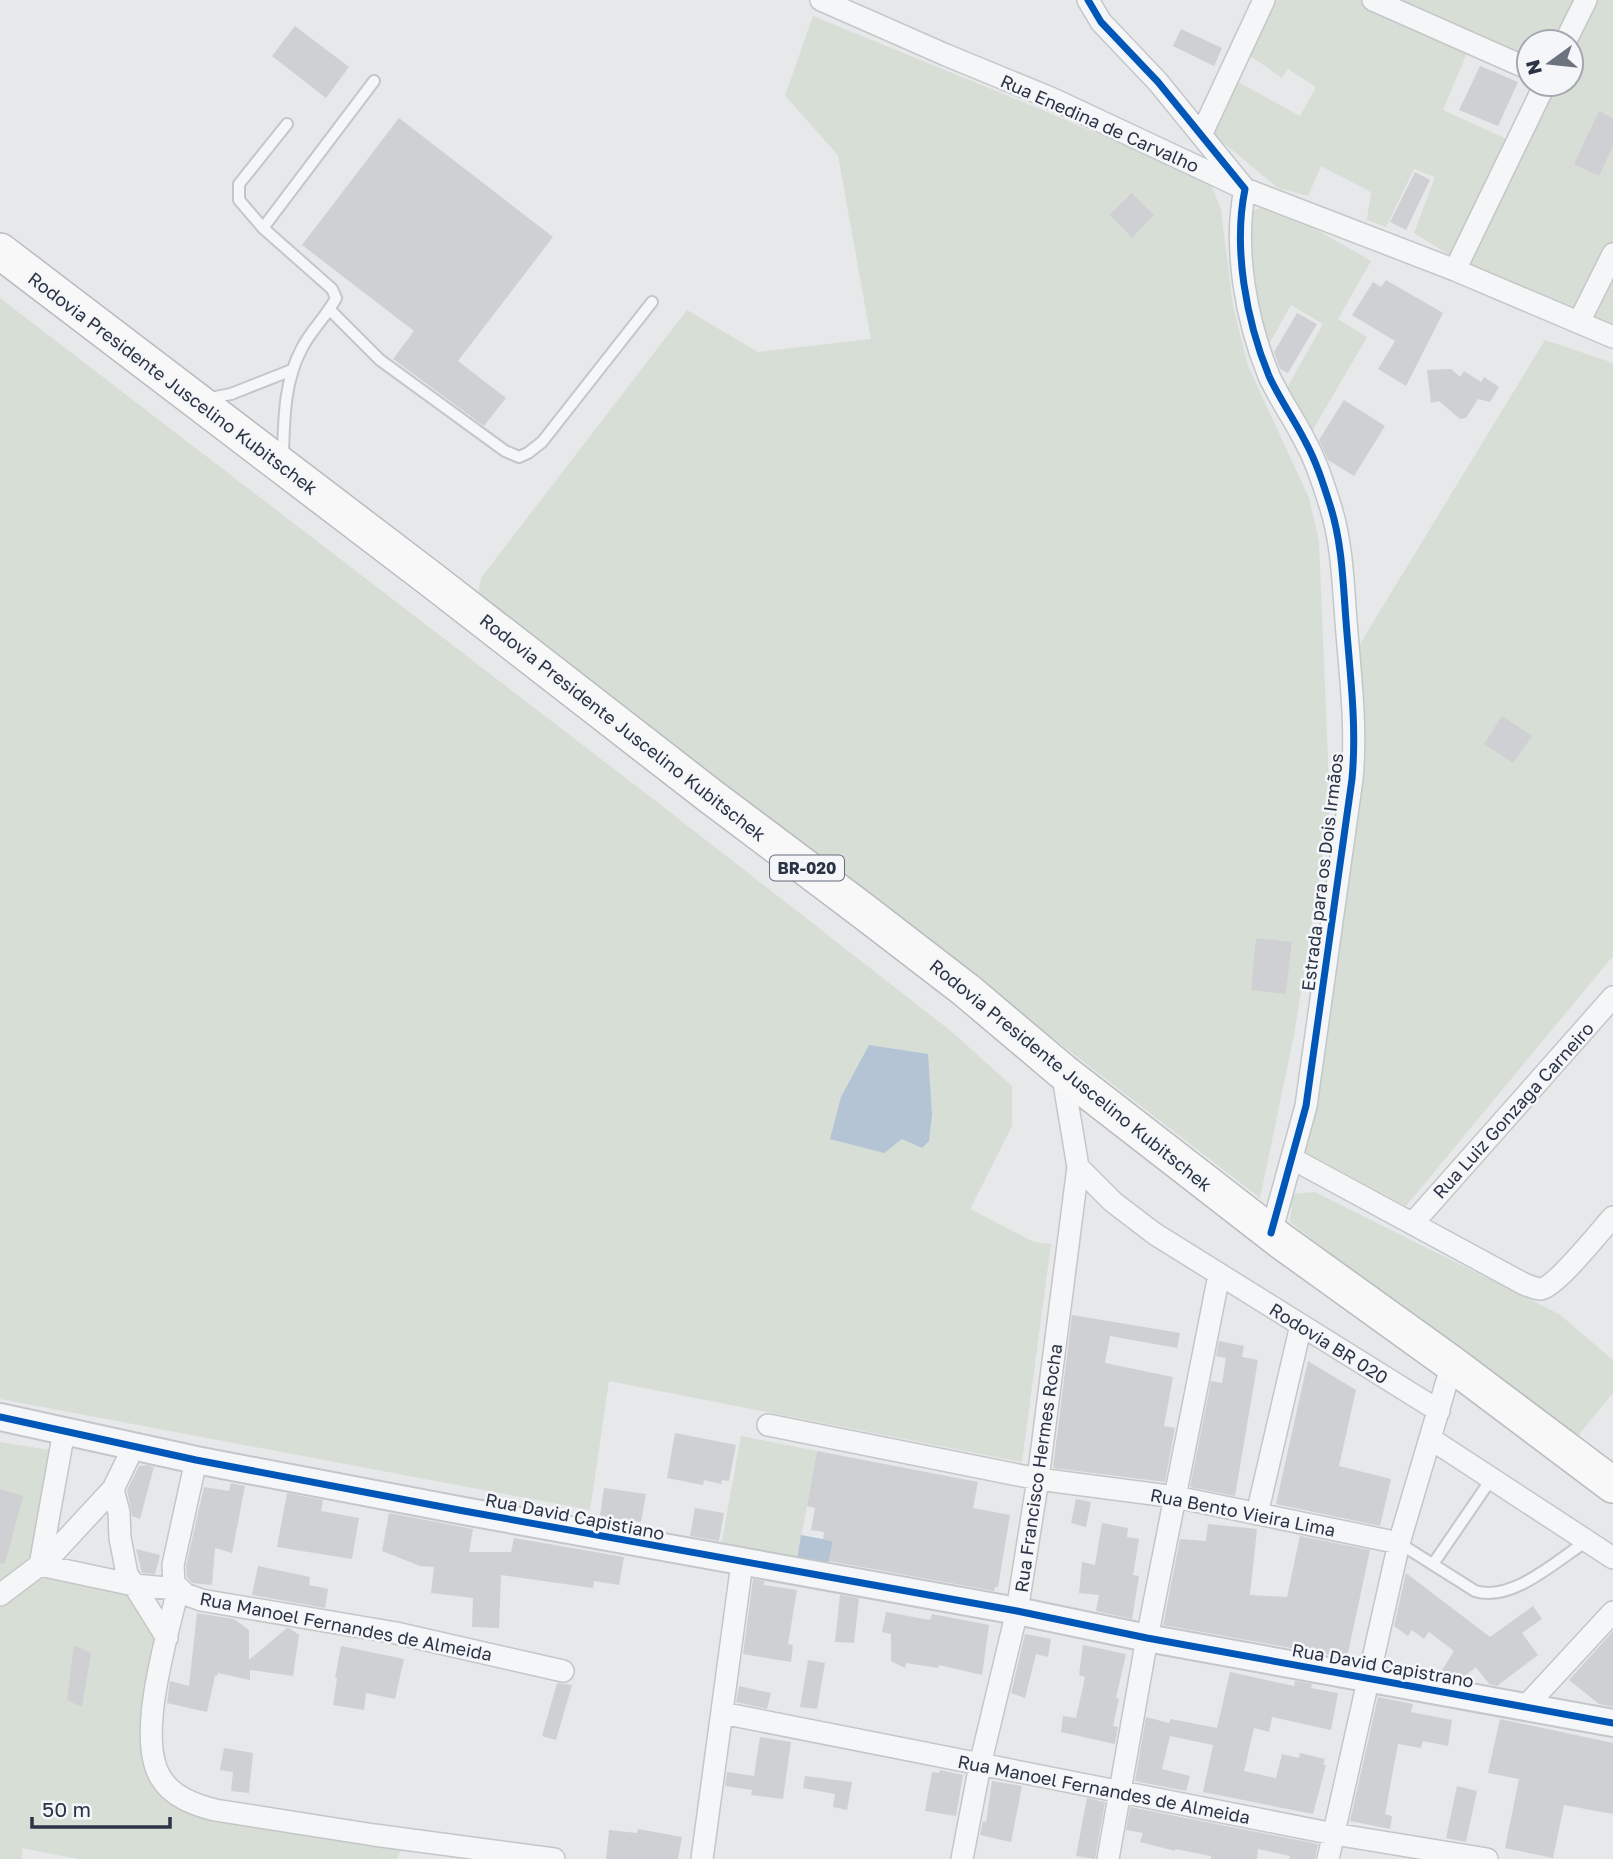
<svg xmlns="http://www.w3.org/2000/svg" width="1613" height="1859" viewBox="0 0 1613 1859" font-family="'Golos Text',sans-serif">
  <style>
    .green { fill: #d6ded6; fill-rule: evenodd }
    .water { fill: #b4c4d5 }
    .building { fill: #ced0d3 }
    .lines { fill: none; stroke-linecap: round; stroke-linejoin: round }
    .service-casing { stroke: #c4c6c8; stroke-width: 14 }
    .minor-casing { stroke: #c4c6c8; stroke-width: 24 }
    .tertiary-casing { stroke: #c4c6c8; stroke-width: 30 }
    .trunk-casing { stroke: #b8bbbf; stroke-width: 38 }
    .service { stroke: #f5f6f7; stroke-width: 10 }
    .minor { stroke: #f5f6f7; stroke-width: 21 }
    .tertiary { stroke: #f5f6f7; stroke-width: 26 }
    .trunk { stroke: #f8f8f8; stroke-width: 35 }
    .cycleway-casing { stroke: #f4f6f9; stroke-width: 11 }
    .cycleway { stroke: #0057b8; stroke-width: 7 }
    .labels { text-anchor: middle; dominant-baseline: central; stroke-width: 5; stroke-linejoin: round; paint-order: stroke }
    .shield { fill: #f4f6f9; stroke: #676e7b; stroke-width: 2 }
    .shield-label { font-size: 16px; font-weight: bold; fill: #2b3445 }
    .street-label { font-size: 18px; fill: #2b3445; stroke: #f4f6f9 }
  </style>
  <rect width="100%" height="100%" fill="#e6e8ea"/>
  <path class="green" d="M 1276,0 L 1582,0 L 1560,42 L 1529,42 L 1529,76 L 1469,48 L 1443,110 L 1515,143 L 1458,260 L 1414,233 L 1435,177 L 1414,169 L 1386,227 L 1367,220 L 1371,192 L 1321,166 L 1308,196 L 1278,188 L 1210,132 L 1238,82 L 1300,116 L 1316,87 L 1288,69 L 1282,78 L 1249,55 Z
    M 1590,0 L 1613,0 L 1613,337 L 1455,270 L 1548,84 L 1571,84 L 1571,42 Z
    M 813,16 L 1040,109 L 1193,175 L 1212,187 L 1221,210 L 1233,306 L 1248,366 L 1309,498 L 1319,541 L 1330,809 L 1294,1035 L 1260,1198 L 478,594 L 481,578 L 687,310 L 758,352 L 871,339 L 838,155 L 785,96 ZM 1130,193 L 1153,215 L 1132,238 L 1109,215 ZM 1257,938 L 1292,942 L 1286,994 L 1251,989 Z
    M 1272,204 L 1371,261 L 1338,319 L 1367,337 L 1311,433 L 1287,388 L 1323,324 L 1291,305 L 1266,349 L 1245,215 L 1248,212 Z
    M 0,298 L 657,802 L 952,1032 L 1012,1086 L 1012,1126 L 970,1209 L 1034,1242 L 1051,1244 L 1022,1462 L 609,1381 L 590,1510 L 0,1399 Z
    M 1545,340 L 1613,363 L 1613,956 L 1406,1206 L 1302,1150 L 1355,652 Z
    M 1315,1192 L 1559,1314 L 1613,1360 L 1613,1393 L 1577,1437 L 1458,1355 L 1290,1222 L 1293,1194 Z
    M 741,1436 L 817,1451 L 797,1560 L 721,1546 Z
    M 0,1442 L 56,1451 L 37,1569 L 132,1595 L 160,1639 L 161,1788 L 405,1843 L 397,1859 L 78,1859 L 22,1848 L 22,1859 L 0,1859 Z"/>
  <path class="water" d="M 869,1045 L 928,1054 L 932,1114 L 929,1141 L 922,1148 L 902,1139 L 884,1153 L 830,1139 L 841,1097 Z
    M 801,1535 L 833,1541 L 828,1566 L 797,1560 Z"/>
  <path class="building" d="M 295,26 L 349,67 L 326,98 L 272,56 Z
    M 1181,29 L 1222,48 L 1214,66 L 1173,46 Z
    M 1480,66 L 1518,82 L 1498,126 L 1459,110 Z
    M 1599,111 L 1613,118 L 1613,146 L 1599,176 L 1574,164 Z
    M 399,118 L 553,237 L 458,361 L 506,398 L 484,426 L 393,359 L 414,331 L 302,245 Z
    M 1415,172 L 1430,180 L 1406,230 L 1390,222 Z
    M 1131,193 L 1154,215 L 1132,238 L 1109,215 Z
    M 1386,280 L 1443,313 L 1406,386 L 1378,369 L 1395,341 L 1352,315 L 1373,282 L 1381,287 Z
    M 1297,313 L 1317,324 L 1288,373 L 1280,369 L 1274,352 Z
    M 1451,369 L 1460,377 L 1464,371 L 1481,382 L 1484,377 L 1499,387 L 1490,402 L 1478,399 L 1466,418 L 1460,419 L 1439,401 L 1431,403 L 1427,370 Z
    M 1344,400 L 1385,426 L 1354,476 L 1328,460 L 1319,440 Z
    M 1502,716 L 1532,736 L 1513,763 L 1484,744 Z
    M 1256,938 L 1292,942 L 1286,994 L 1251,990 Z
    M 1072,1315 L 1180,1333 L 1177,1348 L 1110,1336 L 1105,1363 L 1173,1377 L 1164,1426 L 1175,1428 L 1165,1482 L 1053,1468 Z
    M 1219,1341 L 1244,1346 L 1242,1357 L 1258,1360 L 1235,1496 L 1190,1487 L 1211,1381 L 1222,1383 L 1226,1358 L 1216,1356 Z
    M 1308,1361 L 1356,1390 L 1339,1466 L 1391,1479 L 1380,1526 L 1276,1504 Z
    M 675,1433 L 736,1445 L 729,1481 L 722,1480 L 721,1484 L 704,1480 L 703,1485 L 667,1478 Z
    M 817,1451 L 978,1482 L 973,1508 L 1010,1515 L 998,1587 L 995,1587 L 994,1591 L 829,1561 L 833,1541 L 823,1539 L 824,1532 L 811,1530 L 815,1508 L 807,1506 Z
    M 147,1465 L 154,1467 L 140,1519 L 132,1516 L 127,1490 L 139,1466 Z
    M 231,1483 L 245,1486 L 232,1553 L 215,1548 L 212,1585 L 192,1583 L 187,1577 L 186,1566 L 204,1487 L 229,1491 Z
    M 604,1488 L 646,1494 L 641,1522 L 600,1516 Z
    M 0,1489 L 23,1496 L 5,1564 L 0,1563 Z
    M 287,1493 L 323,1500 L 321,1511 L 359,1518 L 352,1559 L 277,1547 Z
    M 1076,1499 L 1091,1502 L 1086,1527 L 1071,1523 Z
    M 695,1508 L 724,1513 L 719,1541 L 690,1536 Z
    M 389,1513 L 473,1529 L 469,1552 L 511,1552 L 514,1538 L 624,1557 L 619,1585 L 594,1581 L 593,1588 L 501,1575 L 499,1628 L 472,1627 L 473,1598 L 431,1593 L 434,1567 L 420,1566 L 382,1551 Z
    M 1102,1523 L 1128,1528 L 1127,1537 L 1139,1539 L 1133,1575 L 1139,1576 L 1132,1619 L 1096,1611 L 1099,1595 L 1079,1593 L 1082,1562 L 1095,1565 Z
    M 1208,1524 L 1257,1529 L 1250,1595 L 1287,1597 L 1300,1536 L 1370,1550 L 1347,1658 L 1163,1625 L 1180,1539 L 1206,1541 Z
    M 136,1549 L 160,1555 L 155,1574 L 142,1573 Z
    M 258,1566 L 310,1577 L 309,1585 L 328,1589 L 325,1608 L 252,1595 Z
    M 1406,1573 L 1490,1637 L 1533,1606 L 1542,1619 L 1522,1633 L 1538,1655 L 1497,1686 L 1489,1684 L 1476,1667 L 1461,1679 L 1439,1675 L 1454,1651 L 1429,1632 L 1424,1639 L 1412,1630 L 1408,1636 L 1394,1626 Z
    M 753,1579 L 764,1581 L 764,1585 L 797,1590 L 788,1644 L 793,1645 L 791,1662 L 743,1654 Z
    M 840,1595 L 859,1598 L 854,1643 L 835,1642 Z
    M 886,1612 L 930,1620 L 932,1614 L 989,1625 L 982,1675 L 939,1665 L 938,1668 L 906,1663 L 905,1668 L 891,1661 L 891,1634 L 882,1632 Z
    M 197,1613 L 234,1619 L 249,1630 L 249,1660 L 287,1628 L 289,1628 L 299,1635 L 293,1676 L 250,1670 L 250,1680 L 218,1673 L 217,1676 L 215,1676 L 207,1712 L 167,1703 L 170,1681 L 189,1686 Z
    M 1613,1631 L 1613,1707 L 1599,1704 L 1569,1680 Z
    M 1025,1634 L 1051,1639 L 1048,1657 L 1036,1654 L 1025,1698 L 1011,1693 Z
    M 74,1645 L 91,1653 L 82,1707 L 67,1700 Z
    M 1083,1645 L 1126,1654 L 1116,1698 L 1119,1699 L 1113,1726 L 1118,1727 L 1115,1744 L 1061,1732 L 1063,1716 L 1076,1718 L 1085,1677 L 1079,1675 Z
    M 341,1646 L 404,1659 L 395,1699 L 366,1693 L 364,1710 L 333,1705 L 337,1678 L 335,1678 Z
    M 808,1660 L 825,1663 L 817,1709 L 800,1707 Z
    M 1230,1672 L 1294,1686 L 1295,1681 L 1312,1684 L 1311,1688 L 1338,1693 L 1331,1730 L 1272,1717 L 1269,1732 L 1254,1728 L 1244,1771 L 1276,1778 L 1282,1754 L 1299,1758 L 1300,1753 L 1325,1759 L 1323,1765 L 1326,1765 L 1313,1814 L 1203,1792 L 1213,1745 L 1170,1736 L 1162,1769 L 1190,1776 L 1186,1791 L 1135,1781 L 1146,1717 L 1169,1723 L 1171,1719 L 1217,1728 Z
    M 557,1683 L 572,1685 L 556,1740 L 542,1736 Z
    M 739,1686 L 771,1693 L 767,1709 L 736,1702 Z
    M 1378,1697 L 1413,1704 L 1411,1712 L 1452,1720 L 1448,1746 L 1423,1741 L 1421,1748 L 1398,1744 L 1385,1814 L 1392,1816 L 1390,1829 L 1350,1821 Z
    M 1500,1719 L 1613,1743 L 1613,1814 L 1564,1805 L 1553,1858 L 1505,1848 L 1519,1779 L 1488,1773 Z
    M 760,1737 L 791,1742 L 783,1799 L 751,1795 L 752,1790 L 725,1786 L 727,1772 L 754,1776 Z
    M 224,1748 L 253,1753 L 249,1793 L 231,1791 L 233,1772 L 220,1770 Z
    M 940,1770 L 963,1775 L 956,1816 L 925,1811 L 932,1772 L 939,1773 Z
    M 805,1776 L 852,1782 L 847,1810 L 833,1807 L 835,1794 L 803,1788 Z
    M 992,1781 L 1022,1786 L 1011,1842 L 980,1835 L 983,1821 L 986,1822 Z
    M 1457,1786 L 1477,1791 L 1466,1842 L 1446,1838 Z
    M 1087,1798 L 1105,1802 L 1095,1859 L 1076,1856 Z
    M 1130,1807 L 1318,1844 L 1315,1859 L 1289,1859 L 1290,1856 L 1258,1849 L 1257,1859 L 1211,1859 L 1211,1856 L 1175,1849 L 1175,1851 L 1140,1842 L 1143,1833 L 1126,1830 Z
    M 638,1829 L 682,1837 L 678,1859 L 606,1859 L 609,1830 L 637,1833 Z"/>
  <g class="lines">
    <defs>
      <path id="service" d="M 263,228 L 374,81
        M 330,310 L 380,360 L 505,451 L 519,457 L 528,453 L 542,442 L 652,302
        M 205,399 L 231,394 L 292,370
        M 283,456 C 284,420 284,381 302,348 C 311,330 327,316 336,298 L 332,289 L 263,228 L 239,200 L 239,184 L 287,124
        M 1399,1543 L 1475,1591 C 1512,1603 1557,1560 1587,1541
        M 1433,1564 L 1492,1478"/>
      <path id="minor" d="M 821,0 L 946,55 L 1053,99 L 1245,189 L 1455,270 L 1613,337
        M 1088,0 L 1101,22 L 1158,82 L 1245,189 C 1233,248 1246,320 1269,376 C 1279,398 1294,419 1305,441 C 1316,461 1323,483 1330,505 C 1342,542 1343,582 1346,621 C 1350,674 1357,726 1352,779 L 1306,1106 L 1271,1233
        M 1373,0 L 1529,69
        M 1565,42 L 1586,0
        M 1201,135 L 1264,0
        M 1455,270 L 1545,84
        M 1579,322 L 1613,254
        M 1062,1071 L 1078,1167 L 1113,1202 L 1155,1234 L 1439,1411
        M 1293,1159 L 1524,1284 C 1529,1286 1536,1289 1541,1289 C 1557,1286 1600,1231 1613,1217
        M 1413,1223 L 1613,997
        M 768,1425 L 1038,1479 L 1176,1497 L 1399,1543 L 1328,1859
        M 64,1431 L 40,1565 L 134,1585 L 178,1589 C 168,1634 135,1738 161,1778 C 172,1797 195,1805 215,1810 L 374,1835 L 554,1859
        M 1431,1439 L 1613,1558
        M 196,1460 L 173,1565 L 174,1583 L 185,1594 L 201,1600 L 396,1633 L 563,1671
        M 113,1489 L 119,1513 L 120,1538 L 127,1574 L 167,1638
        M 1257,1514 L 1301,1325
        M 1399,1543 L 1452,1364
        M 0,1595 L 49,1558 L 113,1489 L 134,1446
        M 1525,1707 L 1613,1612
        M 722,1713 L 1334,1834 L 1487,1859
        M 702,1859 L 742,1563
        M 962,1859 L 980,1765 L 1017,1611 L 1038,1479 L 1078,1167
        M 1108,1859 L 1147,1638 L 1219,1275"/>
      <path id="tertiary" d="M 0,1417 L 196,1460 L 464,1511 L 1017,1611 L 1147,1638 L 1613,1723"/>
      <path id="trunk" d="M 0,251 L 432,580 L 709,795 L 862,910 L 966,990 L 1062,1071 L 1281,1241 L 1452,1364 L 1613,1485"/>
    </defs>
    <use href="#service" class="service-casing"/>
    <use href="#minor" class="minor-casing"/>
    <use href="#tertiary" class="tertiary-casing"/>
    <use href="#trunk" class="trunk-casing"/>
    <use href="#service" class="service"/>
    <use href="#minor" class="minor"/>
    <use href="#tertiary" class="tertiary"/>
    <use href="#trunk" class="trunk"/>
    <defs>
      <path id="cycleway" d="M 1088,0 L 1101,22 L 1158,82 L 1245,189 C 1233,248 1246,320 1269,376 C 1279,398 1294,419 1305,441 C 1316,461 1323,483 1330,505 C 1342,542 1343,582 1346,621 C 1350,674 1357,726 1352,779 L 1306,1106 L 1271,1233
        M 0,1417 L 196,1460 L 464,1511 L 1017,1611 L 1147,1638 L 1613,1723"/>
    </defs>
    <use href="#cycleway" class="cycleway-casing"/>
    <use href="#cycleway" class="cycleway"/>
  </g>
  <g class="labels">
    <rect class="shield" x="770" y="855.5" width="74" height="25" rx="5"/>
    <g class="shield-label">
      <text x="807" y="868">BR-020</text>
    </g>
    <g class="street-label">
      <text transform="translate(1100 123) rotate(24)">Rua Enedina de Carvalho</text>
      <text transform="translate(173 383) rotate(37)">Rodovia Presidente Juscelino Kubitschek</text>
      <text transform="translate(623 727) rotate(38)">Rodovia Presidente Juscelino Kubitschek</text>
      <text transform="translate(1322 872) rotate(-83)">Estrada para os Dois Irmãos</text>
      <text transform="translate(1071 1075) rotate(39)">Rodovia Presidente Juscelino Kubitschek</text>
      <text transform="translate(1513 1110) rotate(-48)">Rua Luiz Gonzaga Carneiro</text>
      <text transform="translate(1329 1343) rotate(32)">Rodovia BR 020</text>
      <text transform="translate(1038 1468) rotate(-82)">Rua Francisco Hermes Rocha</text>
      <text transform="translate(1243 1512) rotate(11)">Rua Bento Vieira Lima</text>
      <text transform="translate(575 1516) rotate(11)">Rua David Capistiano</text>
      <text transform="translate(346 1626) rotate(11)">Rua Manoel Fernandes de Almeida</text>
      <text transform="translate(1383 1665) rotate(10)">Rua David Capistrano</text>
      <text transform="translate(1104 1789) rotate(11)">Rua Manoel Fernandes de Almeida</text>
    </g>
  </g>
  <g transform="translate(1550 63) rotate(255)"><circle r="33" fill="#f4f6f9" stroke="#a4a8b1" stroke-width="2"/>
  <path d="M0-5L12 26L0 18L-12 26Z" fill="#6c737f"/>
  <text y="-10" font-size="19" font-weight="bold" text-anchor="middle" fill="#2b3445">N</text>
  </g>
  <path d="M32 1817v10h138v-10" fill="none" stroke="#2b3445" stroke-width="3.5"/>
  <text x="42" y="1817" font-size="21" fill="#2b3445" stroke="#f4f6f9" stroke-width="5" paint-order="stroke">50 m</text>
</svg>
